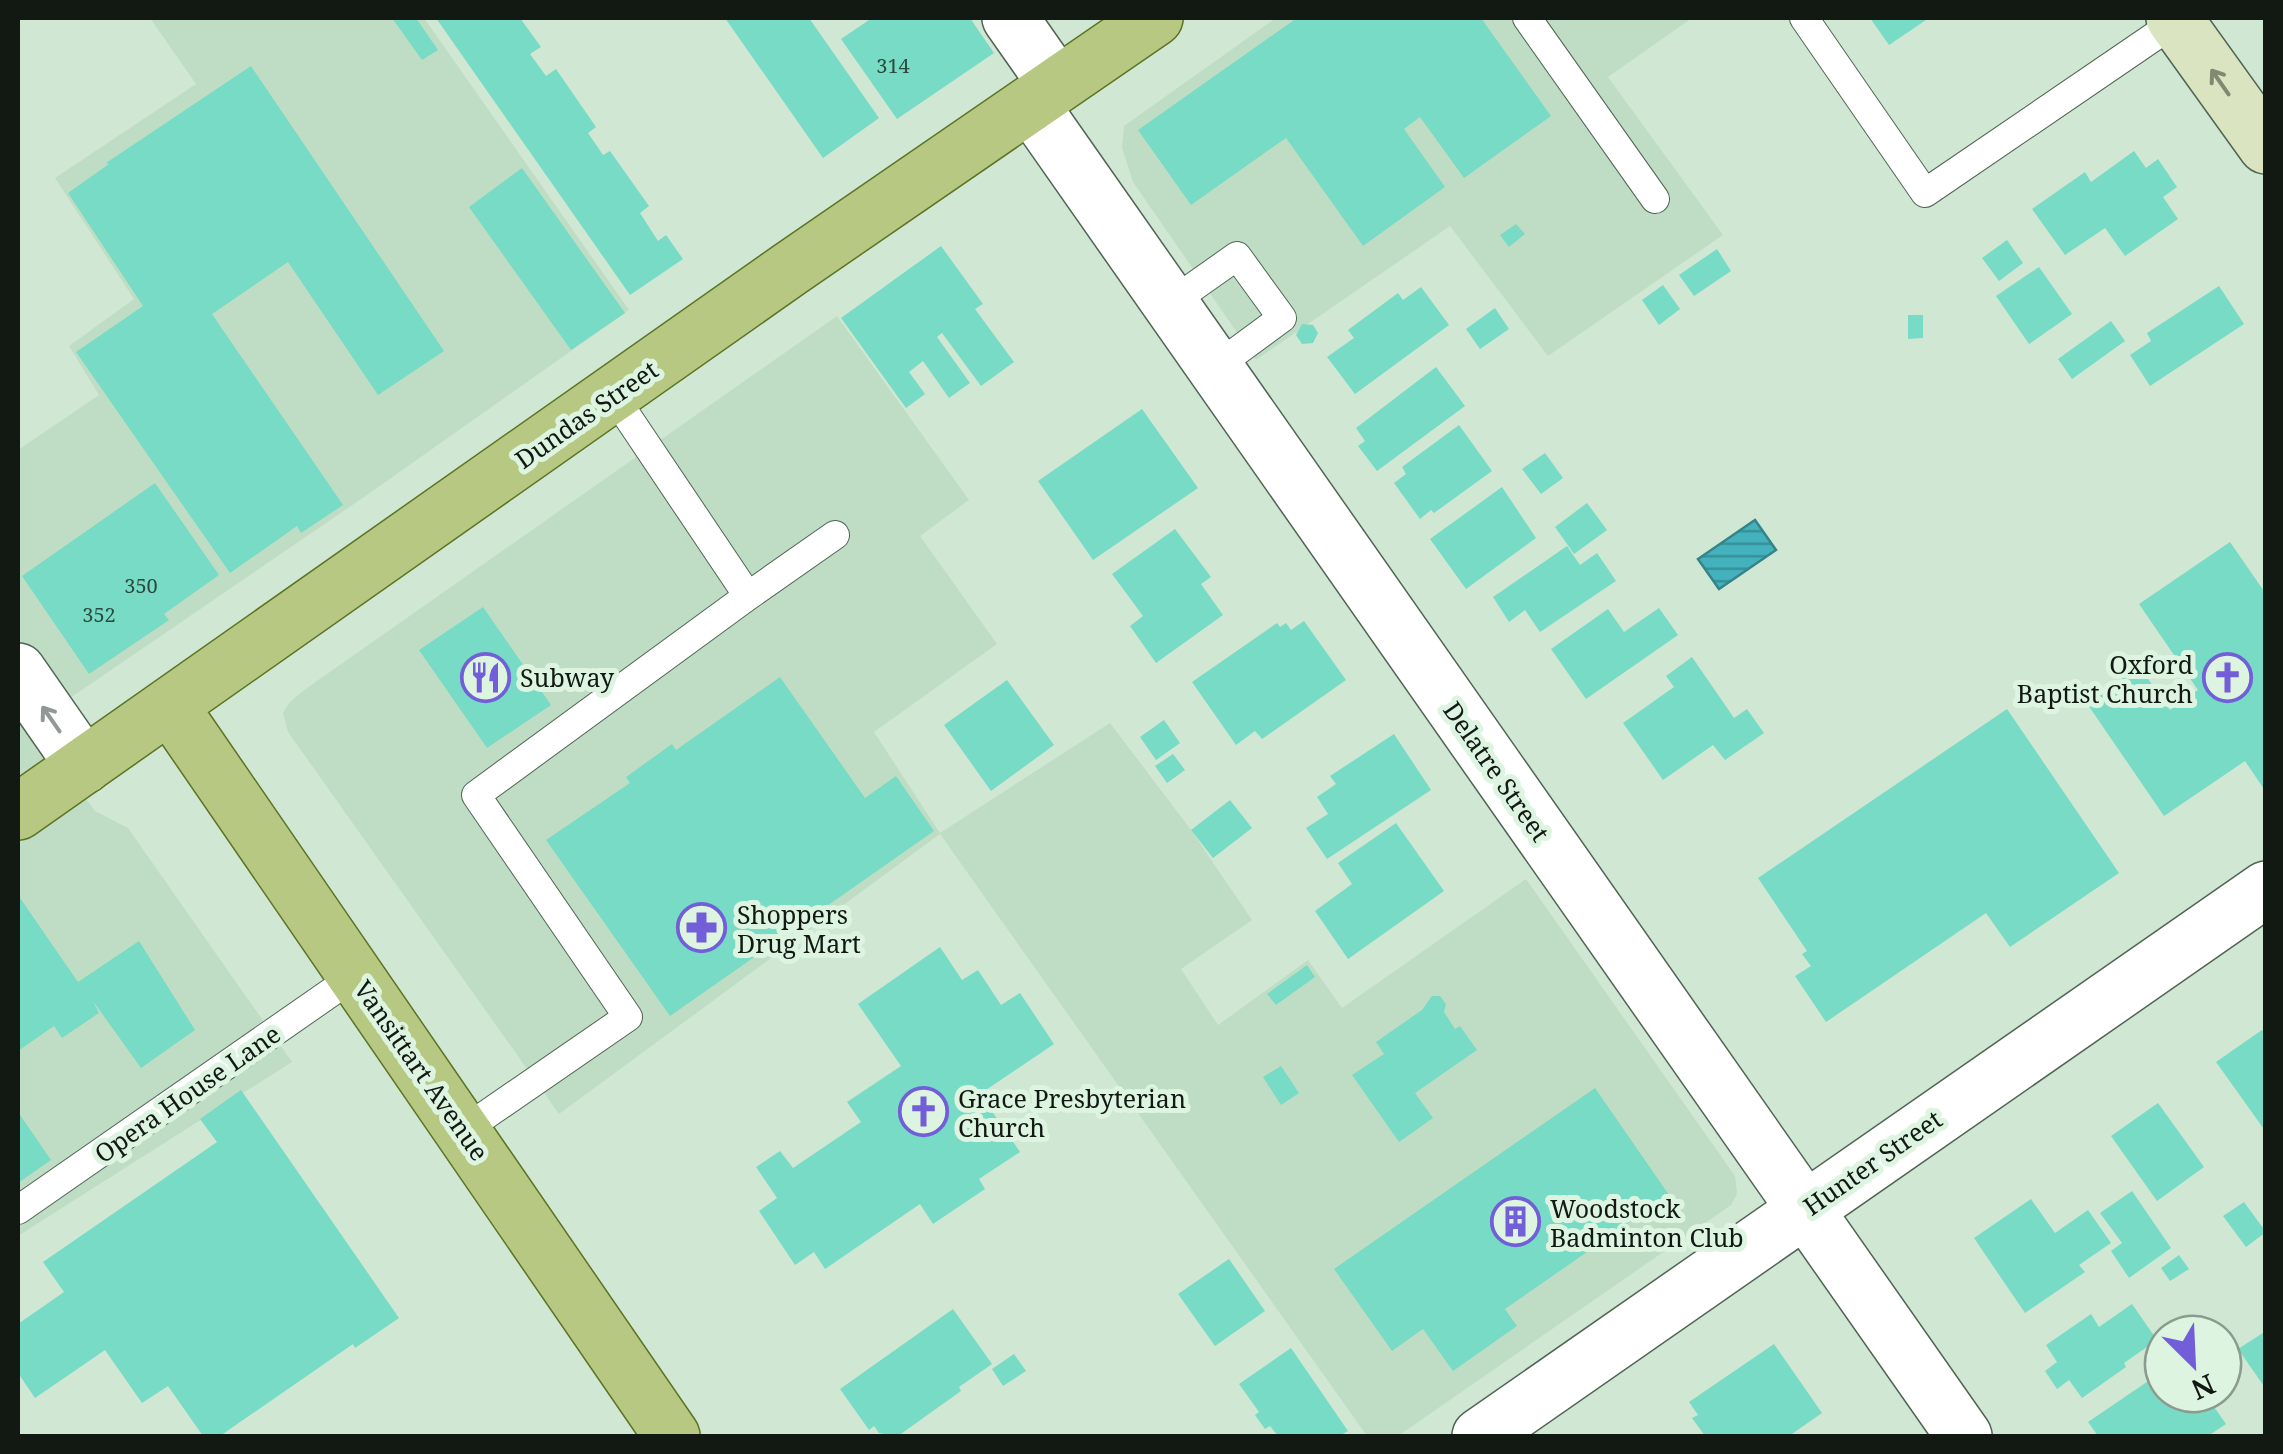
<svg xmlns="http://www.w3.org/2000/svg" width="2283" height="1454" viewBox="0 0 2283 1454" font-family="'Noto Serif',serif">
  <style>
    .built { fill: #bfddc4 }
    .water { fill: url(#water-rules); stroke: #35848a; stroke-width: 2.5 }
    .building { fill: #78dbc5 }
    .lines { fill: none; stroke-linecap: round; stroke-linejoin: round }
    .lane-casing { stroke: #506454; stroke-width: 30 }
    .street-casing { stroke: #506454; stroke-width: 58 }
    .secondary-casing { stroke: #506454; stroke-width: 58 }
    .primary-casing { stroke: #5c7324; stroke-width: 58 }
    .lane { stroke: #fff; stroke-width: 28 }
    .street { stroke: #fff; stroke-width: 55 }
    .secondary { stroke: #dae4c0; stroke-width: 55 }
    .primary { stroke: #b6c881; stroke-width: 55 }
    .oneway { stroke: #808972 }
    .oneway2 { stroke: #949894 }
    .labels { text-anchor: middle; dominant-baseline: central; stroke-width: 10; stroke-linejoin: round; paint-order: stroke }
    .number-label { font-size: 20px; fill: #2b4a3f }
    .street-label { font-size: 25px; fill: #111912; stroke: #ddf4e1 }
    .poi-label { font-size: 25px; fill: #111912; stroke: #ddf4e1; text-anchor: start }
  </style>
  <defs>
    <pattern id="water-rules" width="6" height="5" patternUnits="userSpaceOnUse" patternTransform="scale(2.5)"><rect width="6" height="5" fill="#44b2bd"/><path d="M0 2.5h6" fill="none" stroke="#379098"/></pattern>
  </defs>
  <rect width="100%" height="100%" fill="#d0e7d4"/>
  <path class="built" d="M 150,18 L 424,18 L 629,310 L 367,495 L 32,724 L 95,811 L 128,828 L 292,1062 L 18,1236 L 18,450 L 99,395 L 69,346 L 134,299 L 55,178 L 196,84 Z
    M 1276,18 L 1692,18 L 1608,77 L 1723,235 L 1548,356 L 1450,226 L 1256,360 L 1133,182 L 1122,148 L 1124,126 Z
    M 837,316 L 969,500 L 920,536 L 997,644 L 874,732 L 940,833 L 1110,723 L 1191,830 L 1252,920 L 1181,969 L 1218,1025 L 1308,960 L 1342,1008 L 1526,879 L 1735,1176 L 1737,1194 L 1731,1205 L 1398,1436 L 1367,1436 L 940,834 L 559,1114 L 288,732 L 283,713 L 290,702 L 307,688 Z"/>
  <path class="water" d="M 1755,520 L 1776,550 L 1719,589 L 1698,559 Z"/>
  <path class="building" d="M 392,18 L 416,18 L 438,50 L 422,60 Z
    M 436,18 L 520,18 L 541,47 L 530,54 L 546,76 L 556,69 L 596,127 L 588,133 L 603,155 L 610,151 L 649,206 L 640,213 L 658,241 L 666,235 L 683,259 L 630,295 Z
    M 725,18 L 809,18 L 879,118 L 823,158 Z
    M 872,18 L 970,18 L 994,53 L 897,119 L 841,39 Z
    M 1297,18 L 1481,18 L 1551,116 L 1464,178 L 1420,117 L 1404,129 L 1445,187 L 1363,246 L 1286,138 L 1191,205 L 1138,130 Z
    M 1870,18 L 1929,18 L 1889,45 Z
    M 251,66 L 444,351 L 378,395 L 288,262 L 212,314 L 343,505 L 301,533 L 297,526 L 230,573 L 76,352 L 143,306 L 68,193 L 109,164 L 106,163 Z
    M 2134,151 L 2146,168 L 2158,159 L 2177,187 L 2163,197 L 2178,219 L 2125,256 L 2105,228 L 2065,255 L 2032,209 L 2085,172 L 2091,182 Z
    M 522,168 L 625,313 L 571,350 L 469,207 Z
    M 1516,224 L 1525,234 L 1509,247 L 1500,235 Z
    M 2007,240 L 2023,263 L 1999,281 L 1982,258 Z
    M 941,246 L 983,304 L 975,309 L 1014,362 L 981,386 L 942,333 L 937,337 L 970,383 L 949,398 L 923,361 L 909,372 L 925,394 L 906,408 L 841,318 Z
    M 1717,249 L 1731,271 L 1694,296 L 1679,275 Z
    M 2039,267 L 2072,314 L 2029,344 L 1996,296 Z
    M 1663,285 L 1680,309 L 1659,325 L 1642,300 Z
    M 2219,286 L 2244,324 L 2150,386 L 2130,355 L 2151,341 L 2147,333 Z
    M 1421,287 L 1449,325 L 1355,394 L 1327,357 L 1354,338 L 1348,330 L 1398,293 L 1403,300 Z
    M 1495,308 L 1509,329 L 1480,349 L 1466,329 Z
    M 1908,315 L 1923,315 L 1923,338 L 1908,339 Z
    M 2111,321 L 2125,341 L 2072,379 L 2058,359 Z
    M 1302,324 L 1313,325 L 1318,333 L 1313,343 L 1302,344 L 1296,335 Z
    M 1436,367 L 1465,406 L 1377,471 L 1358,446 L 1365,441 L 1356,428 Z
    M 1142,409 L 1198,488 L 1093,560 L 1038,481 Z
    M 1459,425 L 1492,471 L 1434,513 L 1431,510 L 1420,519 L 1394,483 L 1406,474 L 1402,467 Z
    M 1545,453 L 1563,478 L 1541,494 L 1522,469 Z
    M 155,483 L 219,575 L 164,614 L 169,620 L 89,674 L 22,576 Z
    M 1502,487 L 1536,538 L 1466,589 L 1430,539 Z
    M 1587,503 L 1607,530 L 1574,554 L 1555,527 Z
    M 1175,529 L 1211,577 L 1201,584 L 1223,615 L 1156,663 L 1130,626 L 1143,616 L 1112,574 Z
    M 2230,542 L 2266,594 L 2266,792 L 2245,761 L 2164,816 L 2086,702 L 2139,666 L 2170,710 L 2198,690 L 2139,604 Z
    M 1567,546 L 1580,565 L 1597,553 L 1616,581 L 1540,632 L 1525,610 L 1509,622 L 1493,597 Z
    M 483,607 L 551,705 L 487,748 L 419,650 Z
    M 1659,608 L 1678,635 L 1586,699 L 1551,649 L 1608,609 L 1624,632 Z
    M 1304,621 L 1346,680 L 1262,739 L 1255,731 L 1236,745 L 1192,682 L 1277,623 L 1280,627 L 1286,623 L 1291,630 Z
    M 1692,657 L 1734,718 L 1747,709 L 1764,733 L 1725,760 L 1713,745 L 1663,780 L 1623,723 L 1674,687 L 1666,676 Z
    M 780,677 L 865,798 L 896,776 L 934,831 L 670,1016 L 546,840 L 630,783 L 626,777 L 672,744 L 676,750 Z
    M 1007,680 L 1054,745 L 991,791 L 944,725 Z
    M 2007,709 L 2119,873 L 2010,947 L 1986,913 L 1826,1022 L 1795,976 L 1811,966 L 1802,954 L 1807,951 L 1758,878 Z
    M 1164,720 L 1180,743 L 1156,760 L 1140,737 Z
    M 1394,734 L 1431,790 L 1327,859 L 1306,828 L 1328,814 L 1317,797 L 1336,784 L 1330,776 Z
    M 1173,754 L 1185,770 L 1167,783 L 1155,766 Z
    M 1230,800 L 1252,828 L 1213,858 L 1191,830 Z
    M 1396,823 L 1444,891 L 1348,959 L 1315,911 L 1352,884 L 1338,863 Z
    M 18,895 L 78,982 L 139,941 L 195,1030 L 141,1068 L 93,1001 L 99,1013 L 62,1038 L 54,1026 L 18,1051 Z
    M 940,947 L 962,980 L 978,970 L 1001,1005 L 1020,993 L 1054,1044 L 980,1094 L 1020,1152 L 979,1179 L 985,1189 L 933,1224 L 920,1204 L 825,1269 L 814,1252 L 795,1265 L 759,1211 L 777,1198 L 756,1167 L 780,1151 L 793,1168 L 861,1122 L 847,1102 L 901,1066 L 858,1004 Z
    M 1307,965 L 1315,977 L 1276,1005 L 1267,994 Z
    M 1432,996 L 1440,996 L 1446,1004 L 1444,1012 L 1455,1029 L 1460,1026 L 1477,1050 L 1415,1093 L 1433,1118 L 1399,1142 L 1352,1075 L 1384,1054 L 1376,1042 L 1422,1010 Z
    M 2262,1030 L 2266,1035 L 2266,1132 L 2216,1062 Z
    M 1281,1066 L 1299,1093 L 1281,1105 L 1263,1077 Z
    M 1595,1088 L 1669,1195 L 1505,1309 L 1517,1326 L 1453,1371 L 1423,1329 L 1392,1351 L 1334,1269 Z
    M 241,1090 L 399,1318 L 355,1348 L 353,1344 L 220,1436 L 203,1436 L 168,1386 L 142,1403 L 105,1350 L 35,1398 L 18,1373 L 18,1324 L 64,1292 L 43,1262 L 217,1142 L 200,1119 Z
    M 2158,1103 L 2204,1167 L 2157,1201 L 2111,1136 Z
    M 18,1112 L 51,1160 L 18,1183 Z
    M 2132,1191 L 2171,1248 L 2129,1278 L 2111,1251 L 2122,1243 L 2100,1213 Z
    M 2031,1199 L 2055,1233 L 2088,1210 L 2111,1243 L 2079,1265 L 2085,1272 L 2025,1313 L 1974,1238 Z
    M 2244,1202 L 2266,1232 L 2246,1247 L 2223,1216 Z
    M 2179,1255 L 2189,1269 L 2170,1281 L 2161,1268 Z
    M 1229,1259 L 1265,1311 L 1215,1346 L 1178,1294 Z
    M 2132,1304 L 2157,1340 L 2124,1363 L 2126,1367 L 2082,1398 L 2069,1380 L 2057,1389 L 2045,1371 L 2057,1362 L 2046,1345 L 2091,1314 L 2099,1327 Z
    M 953,1309 L 992,1364 L 959,1387 L 961,1391 L 898,1436 L 879,1433 L 874,1426 L 869,1430 L 840,1389 Z
    M 2266,1331 L 2266,1389 L 2238,1349 Z
    M 1774,1344 L 1822,1413 L 1789,1436 L 1705,1436 L 1692,1418 L 1698,1415 L 1689,1402 Z
    M 1291,1348 L 1348,1431 L 1339,1436 L 1278,1436 L 1270,1426 L 1265,1429 L 1255,1415 L 1259,1412 L 1239,1384 Z
    M 1014,1354 L 1026,1371 L 1003,1386 L 992,1369 Z
    M 2163,1371 L 2163,1394 L 2205,1394 L 2226,1424 L 2208,1436 L 2098,1436 L 2088,1422 Z"/>
  <g class="lines">
    <defs>
      <path id="lane" d="M 1527,18 L 1655,199
        M 1804,18 L 1925,193 L 2177,21
        M 1169,304 L 1237,256 L 1282,318 L 1214,368
        M 748,596 L 835,535
        M 464,1130 L 628,1017 L 476,795 L 748,596 L 613,395
        M 18,1210 L 356,975"/>
      <path id="street" d="M 1010,18 L 1057,85
        M 1031,105 L 1964,1436
        M 18,671 L 84,766
        M 1480,1436 L 2266,889"/>
      <path id="secondary" d="M 2174,18 L 2266,146"/>
      <path id="primary" d="M 170,706 L 672,1436
        M 18,812 L 790,269 L 1155,18"/>
    </defs>
    <use href="#lane" class="lane-casing"/>
    <use href="#street" class="street-casing"/>
    <use href="#secondary" class="secondary-casing"/>
    <use href="#primary" class="primary-casing"/>
    <use href="#lane" class="lane"/>
    <use href="#street" class="street"/>
    <use href="#secondary" class="secondary"/>
    <use href="#primary" class="primary"/>
  </g>
  <defs><path id="oneway-shaft" d="M-6 0H5M1.5-3L5.5 0L1.5 3" fill="none" stroke-width="1.6" stroke-linecap="round" stroke-linejoin="round" transform="scale(2.5)"/></defs>
  <use class="oneway" href="#oneway-shaft" transform="translate(2220 82) rotate(-125)"/>
  <use class="oneway2" href="#oneway-shaft" transform="translate(51 719) rotate(-125)"/>
  <defs>
    <symbol id="restaurant-ring" viewBox="-11 -11 22 22"><circle r="9.5" fill="#ddf4e1" stroke="#735ed9" stroke-width="1.5"/><path d="M-5-6h1v4h1v-4h1v4h1v-4h1v5L-1.5 .5V6h-2V.5L-5-1ZM5-6V6H3V1.5H1.5Q1.5-4 5-6Z" fill="#735ed9"/></symbol>
    <symbol id="church-ring" viewBox="-11 -11 22 22"><circle r="9.5" fill="#ddf4e1" stroke="#735ed9" stroke-width="1.5"/><path d="M-1.2-6h2.4v3.5h3.3v2.4h-3.3V6h-2.4V-.1h-3.3v-2.4h3.3Z" fill="#735ed9"/></symbol>
    <symbol id="pharmacy-ring" viewBox="-11 -11 22 22"><circle r="9.5" fill="#ddf4e1" stroke="#735ed9" stroke-width="1.5"/><path d="M-2-6h4v4h4v4h-4v4h-4v-4h-4v-4h4Z" fill="#735ed9"/></symbol>
    <symbol id="building-ring" viewBox="-11 -11 22 22"><circle r="9.5" fill="#ddf4e1" stroke="#735ed9" stroke-width="1.5"/><path d="M-4-6H4V6H1V3H-1V6H-4ZM-2.5-4.3h1.7v1.8h-1.7ZM.8-4.3h1.7v1.8H.8ZM-2.5-1h1.7V.8h-1.7ZM.8-1h1.7V.8H.8Z" fill="#735ed9"/></symbol>
  </defs>
  <g fill-rule="evenodd">
    <use href="#restaurant-ring" x="458" y="650" width="55" height="55"/>
    <use href="#church-ring" x="2200" y="650" width="55" height="55"/>
    <use href="#pharmacy-ring" x="674" y="900" width="55" height="55"/>
    <use href="#church-ring" x="896" y="1084" width="55" height="55"/>
    <use href="#building-ring" x="1488" y="1194" width="55" height="55"/>
  </g>
  <g class="labels">
    <g class="number-label">
      <text x="893" y="65">314</text>
      <text x="141" y="585">350</text>
      <text x="99" y="614">352</text>
    </g>
    <g class="street-label">
      <text transform="translate(586 414) rotate(-35)">Dundas Street</text>
      <text transform="translate(1497 771) rotate(55)">Delatre Street</text>
      <text transform="translate(422 1070) rotate(55)">Vansittart Avenue</text>
      <text transform="translate(187 1093) rotate(-35)">Opera House Lane</text>
      <text transform="translate(1872 1162) rotate(-35)">Hunter Street</text>
    </g>
    <g class="poi-label">
      <text x="2193" y="664" text-anchor="end">Oxford<tspan x="2193" dy="29">Baptist Church</tspan></text>
      <text x="520" y="677">Subway</text>
      <text x="737" y="914">Shoppers<tspan x="737" dy="29">Drug Mart</tspan></text>
      <text x="958" y="1098">Grace Presbyterian<tspan x="958" dy="29">Church</tspan></text>
      <text x="1550" y="1208">Woodstock<tspan x="1550" dy="29">Badminton Club</tspan></text>
    </g>
  </g>
  <rect width="2283" height="1454" fill="none" stroke="#111912" stroke-width="40"/>
  <g transform="translate(2193 1364) rotate(156)"><circle r="48" fill="#ddf4e1" stroke="#8b9c8e" stroke-width="2.5"/>
  <path d="M0-8L18 38L0 25L-18 38Z" fill="#735ed9"/>
  <text y="-15" font-size="28" font-weight="bold" text-anchor="middle" fill="#111912">N</text>
  </g>
</svg>
